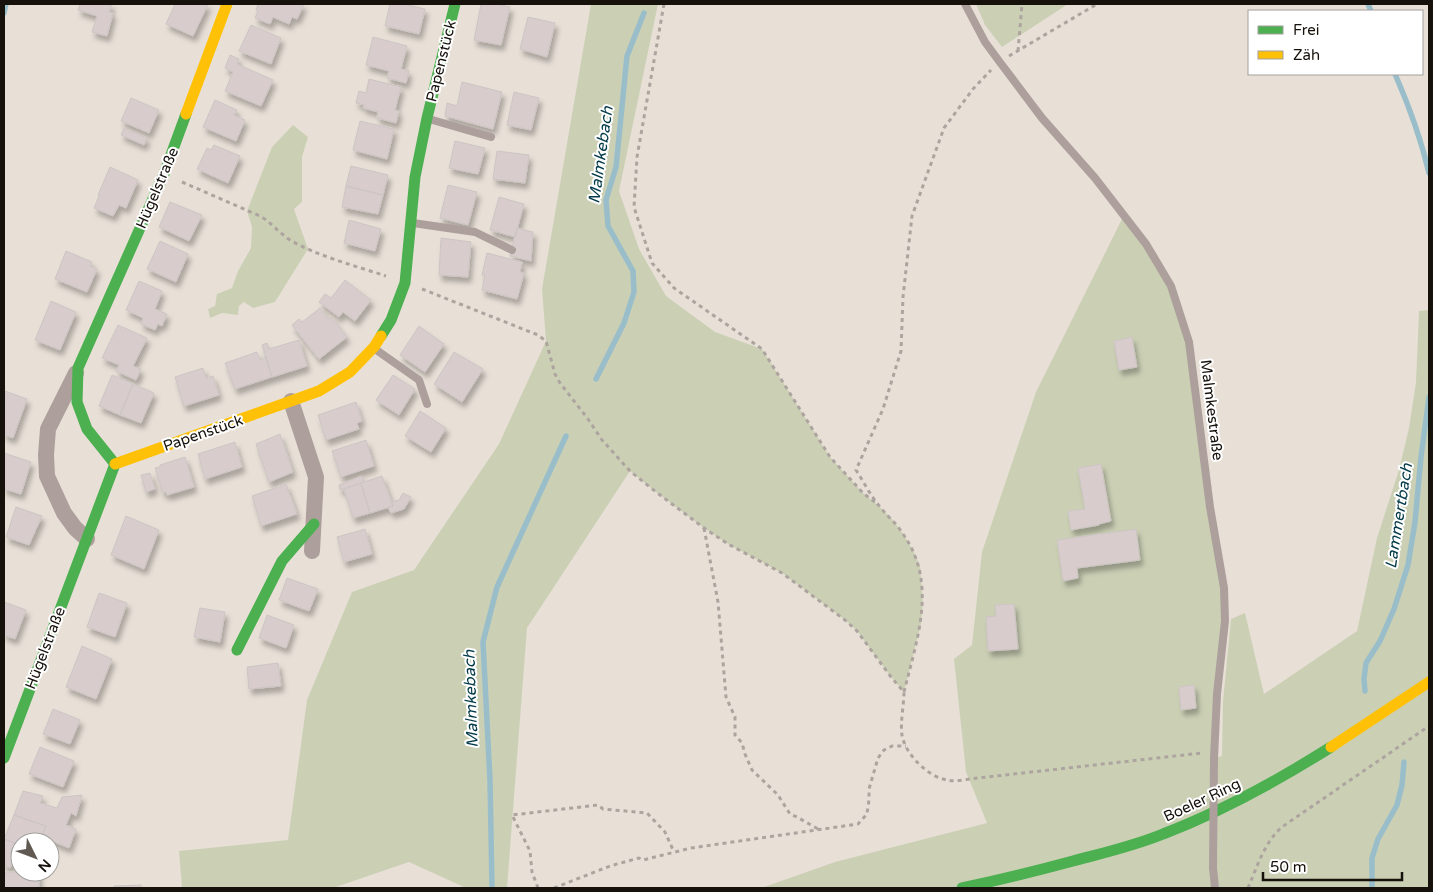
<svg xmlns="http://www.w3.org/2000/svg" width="1433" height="892" viewBox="0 0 1433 892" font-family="'Varela Round',sans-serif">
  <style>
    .green { fill: #cbd0b5 }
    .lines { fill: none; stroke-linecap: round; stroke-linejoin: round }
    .stream { stroke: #99beca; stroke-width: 5.5 }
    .building { fill: #d8cccd; stroke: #ccc5c3; filter: url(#shadow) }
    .path { stroke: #ada49f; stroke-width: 3; stroke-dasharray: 4 4; stroke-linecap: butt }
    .lane { stroke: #ada09c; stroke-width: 8 }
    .street { stroke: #ada09c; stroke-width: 16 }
    .fast { stroke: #4caf50; stroke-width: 11 }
    .slow { stroke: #ffc107; stroke-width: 11 }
    .lane-bridge { stroke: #ada09c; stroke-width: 8 }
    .labels { text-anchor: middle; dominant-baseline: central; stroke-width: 4; stroke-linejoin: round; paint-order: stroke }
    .street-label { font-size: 15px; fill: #16110b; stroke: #fff }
    .water-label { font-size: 16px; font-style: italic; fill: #033a49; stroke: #fff }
  </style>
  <defs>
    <filter id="shadow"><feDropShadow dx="3" dy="5.5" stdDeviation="2.5" flood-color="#0004"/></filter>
  </defs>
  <rect width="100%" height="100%" fill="#e8e0d7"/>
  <path class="green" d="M 591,4 L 658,4 L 619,191 L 639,249 L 666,296 L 715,332 L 762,349 L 830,457 L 863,493 L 880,507 L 892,519 L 904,535 L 914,552 L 920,566 L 923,603 L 921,624 L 904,692 L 891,677 L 857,631 L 845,620 L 782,573 L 728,544 L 704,528 L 656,492 L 630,471 L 527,628 L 507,888 L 466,888 L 409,862 L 333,888 L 182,888 L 179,851 L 288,840 L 307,700 L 352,592 L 414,570 L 499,444 L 546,341 L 542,289 Z
    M 976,4 L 1068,4 L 1002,47 L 985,25 Z
    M 293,125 L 308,137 L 302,157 L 302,202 L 294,209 L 308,249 L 275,302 L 253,308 L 244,302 L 239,306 L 238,315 L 222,313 L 210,318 L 208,309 L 215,306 L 217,294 L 232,288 L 238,271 L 251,248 L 252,227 L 247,211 L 272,147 Z
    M 1124,215 L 1171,286 L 1189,342 L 1224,588 L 1214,758 L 1222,756 L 1223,701 L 1231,619 L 1245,613 L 1264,694 L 1357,631 L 1377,538 L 1399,470 L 1409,428 L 1416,382 L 1419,311 L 1429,310 L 1429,888 L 761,888 L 835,862 L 987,823 L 966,772 L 954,659 L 972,645 L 982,552 L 1036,392 Z"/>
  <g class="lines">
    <path class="stream" d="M 1368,4 L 1371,11
      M 4,13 L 6,4
      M 1395,74 C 1409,106 1421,139 1429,173
      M 596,379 L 624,323 L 634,292 L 633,271 L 608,226 L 606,200 L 616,167 L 627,56 L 644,13
      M 1365,691 L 1364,679 L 1366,663 L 1380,641 L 1394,609 L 1408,565 L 1415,522 L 1421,457 L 1429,397
      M 492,888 L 490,780 L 483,642 L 497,587 L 566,436
      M 1372,888 L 1372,858 L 1378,839 L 1397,805 L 1402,785 L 1404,762"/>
  </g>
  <path class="building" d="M 80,4 L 112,4 L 109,12 L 113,13 L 107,36 L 92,32 L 97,16 L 78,10 Z
    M 175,4 L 208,4 L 193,36 L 166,24 Z
    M 258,4 L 304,4 L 297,19 L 292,17 L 289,24 L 273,17 L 270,24 L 255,18 L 258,11 L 256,10 Z
    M 390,4 L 404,4 L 425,9 L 419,34 L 385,26 Z
    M 481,4 L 497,4 L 510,7 L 501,45 L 474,40 Z
    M 528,17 L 555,23 L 547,57 L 520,49 Z
    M 251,25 L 281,38 L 271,64 L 239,51 Z
    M 373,37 L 407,46 L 401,69 L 409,71 L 406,83 L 387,78 L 389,71 L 366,65 Z
    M 230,55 L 239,59 L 237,64 L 273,80 L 261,106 L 225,91 L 233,72 L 225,68 Z
    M 369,79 L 401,87 L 395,110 L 399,111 L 396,123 L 377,118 L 378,112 L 363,108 L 364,105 L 356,103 L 359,91 L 366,93 Z
    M 462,82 L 502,92 L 493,129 L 445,116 L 447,103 L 457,106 Z
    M 514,92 L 539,98 L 531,130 L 507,125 Z
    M 131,98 L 159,110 L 149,133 L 121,121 Z
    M 215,100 L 237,110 L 234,115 L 245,120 L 236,141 L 203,127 Z
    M 360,121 L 394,129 L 387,159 L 353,150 Z
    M 124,128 L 147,138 L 144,145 L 121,135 Z
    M 455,141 L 485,148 L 478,174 L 449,168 Z
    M 214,145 L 240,156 L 228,183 L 197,169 L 207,148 L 211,150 Z
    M 497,151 L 529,155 L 525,183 L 493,179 Z
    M 351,166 L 388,175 L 383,195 L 346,186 Z
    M 110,167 L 138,180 L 126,208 L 119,205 L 113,216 L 94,208 L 99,196 L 98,195 Z
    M 448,185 L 477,192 L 468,225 L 440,218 Z
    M 346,186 L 383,195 L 378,214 L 342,207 Z
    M 499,197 L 524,204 L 515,237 L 490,230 Z
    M 170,202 L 202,215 L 189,241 L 159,227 Z
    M 349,220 L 381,229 L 375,251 L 344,243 Z
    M 517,228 L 533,232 L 531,261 L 510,256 Z
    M 441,238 L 471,242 L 468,277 L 439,275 Z
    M 160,241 L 188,254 L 176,282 L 147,269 Z
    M 66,251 L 92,262 L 90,266 L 97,269 L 87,292 L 55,279 Z
    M 487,253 L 522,262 L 520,272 L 524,273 L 517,299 L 482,290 L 485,275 L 482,275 Z
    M 345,280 L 371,300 L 355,321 L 343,312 L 339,317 L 319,302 L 325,294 L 331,298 Z
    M 139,281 L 162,291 L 155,309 L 167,314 L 162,326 L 158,324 L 155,330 L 141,324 L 143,318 L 126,310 Z
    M 51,301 L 76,312 L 60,350 L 35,340 Z
    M 320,308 L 328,319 L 331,317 L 347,337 L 319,359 L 292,325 L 299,319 L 302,322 Z
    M 118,325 L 147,338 L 133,366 L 141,369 L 136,380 L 116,371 L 119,365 L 102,358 Z
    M 419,326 L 444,344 L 425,372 L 400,355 Z
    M 1132,337 L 1137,367 L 1119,370 L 1114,341 Z
    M 299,340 L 307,366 L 272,377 L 262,345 L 267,343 L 269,349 Z
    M 257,352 L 260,360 L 266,357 L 272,377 L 235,389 L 225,363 Z
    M 454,352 L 483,369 L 462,402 L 434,384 Z
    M 203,368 L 206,378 L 213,376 L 219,395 L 184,406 L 175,377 Z
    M 112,375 L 133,384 L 120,415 L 99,406 Z
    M 393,375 L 415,389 L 399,415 L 376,400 Z
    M 133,384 L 154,393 L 141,423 L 120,415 Z
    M 5,391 L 27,399 L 13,438 L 4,435 Z
    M 356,402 L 362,421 L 357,423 L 359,429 L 326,440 L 318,415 Z
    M 420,411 L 446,428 L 431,452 L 405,436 Z
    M 280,434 L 293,472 L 269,482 L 256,444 Z
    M 366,440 L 374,466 L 341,477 L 332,451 Z
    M 235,442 L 242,467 L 205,479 L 198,454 Z
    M 4,453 L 31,462 L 21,494 L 4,489 Z
    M 185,457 L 194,487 L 167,495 L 166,492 L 163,493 L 155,468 L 160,467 L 160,465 Z
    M 1101,464 L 1111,521 L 1099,524 L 1099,525 L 1071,530 L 1068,511 L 1085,509 L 1078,468 Z
    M 150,473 L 155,489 L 146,492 L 141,475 Z
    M 362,476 L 364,482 L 340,490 L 339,485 Z
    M 382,476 L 393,506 L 370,513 L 361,483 Z
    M 361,483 L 370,513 L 353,518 L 344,489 Z
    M 286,484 L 297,514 L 261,526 L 252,496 Z
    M 403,493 L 411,497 L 404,509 L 391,513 L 388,507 L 393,506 L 391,502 L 399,500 Z
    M 16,507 L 42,516 L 29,545 L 6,537 Z
    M 126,516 L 159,530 L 144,569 L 111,555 Z
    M 365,529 L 372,554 L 344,562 L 337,537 Z
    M 1136,529 L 1140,560 L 1077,568 L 1078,578 L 1063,581 L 1057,540 Z
    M 287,578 L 318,589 L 309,611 L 279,600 Z
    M 99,593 L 127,603 L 115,637 L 87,627 Z
    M 4,602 L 26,610 L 15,639 L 4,635 Z
    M 1014,604 L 1018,649 L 988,651 L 986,617 L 996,616 L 995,605 Z
    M 200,608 L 225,612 L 220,642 L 194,637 Z
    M 267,615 L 294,625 L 286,648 L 259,638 Z
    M 82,646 L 112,659 L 96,699 L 66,687 Z
    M 278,663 L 281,686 L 249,689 L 247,667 Z
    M 1194,685 L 1196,708 L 1181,710 L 1179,687 Z
    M 53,709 L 80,720 L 70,744 L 43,734 Z
    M 40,747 L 74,761 L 63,787 L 29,774 Z
    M 23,791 L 43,796 L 40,803 L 57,808 L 62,797 L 82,795 L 76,816 L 71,813 L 66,825 L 76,829 L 69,848 L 42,837 L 46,826 L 14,815 Z
    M 14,815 L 46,826 L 40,842 L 20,842 L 20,845 L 4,839 Z
    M 4,839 L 19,845 L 10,868 L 4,865 Z
    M 4,872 L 39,872 L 39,888 L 4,888 Z
    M 141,885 L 141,888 L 114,888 L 114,886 Z"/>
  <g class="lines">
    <path class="path" d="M 664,4 L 637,157 L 634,207 L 652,263 L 674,288 L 762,349 L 830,457 L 863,493 L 876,503
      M 1018,51 L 1022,4
      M 1009,56 L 1097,4
      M 182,182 L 260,216 C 272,223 279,233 290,240 C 317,256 356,266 386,276
      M 422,289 L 538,335 L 546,341 L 555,374 L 560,383 L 588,419 L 602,440 L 630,471 L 656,492 L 704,528 L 728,544 L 782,573 L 845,620 L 857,631 L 891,677 L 904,692 C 904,704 900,723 902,735 C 905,754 928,777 947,780 C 956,782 968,779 978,778 L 1202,753
      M 704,528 L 718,602 L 726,697 L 735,717 L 735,735 L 742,743 L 745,754 L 752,770 L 778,795 L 790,814 L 797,817 L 818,829
      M 904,692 C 917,639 938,583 903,534 C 897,524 888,517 881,508 C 871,497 864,482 856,470 L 883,409 L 901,351 L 903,297 L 912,216 L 944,128 L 973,89 L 991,70
      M 538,888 L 532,872 L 530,851 L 512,815 L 598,805 L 603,809 L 647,813 L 665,832 L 674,852
      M 554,888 L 610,866 L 639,858 L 643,860 L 691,848 L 858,824 L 867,814 L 869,800 L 869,789 L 878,758 L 884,750 L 892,746 L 906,746
      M 1248,888 C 1257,867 1264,843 1282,827 L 1429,726"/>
    <path class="lane" d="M 965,4 L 985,42 L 999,61 L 1042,118 L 1095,178 L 1146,244 L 1171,286 L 1189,342 L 1210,507 L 1224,588 L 1225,621 L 1217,694 L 1214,758
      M 429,119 L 491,137
      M 413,223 L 475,232 L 512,250
      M 375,349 L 419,380 L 427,404
      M 1213,868 L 1215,888"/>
    <path class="street" d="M 76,373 L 48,429 L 46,455 L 47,476 L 64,513 L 75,528 L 87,539
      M 291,401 L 316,477 L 312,551"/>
    <path class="fast" d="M 381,336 L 391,320 L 405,283 L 415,177 L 427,118 L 455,4
      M 237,650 L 282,561 L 314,524
      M 4,758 L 115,464 L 87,429 L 77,402 L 78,368 L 164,174 L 186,114
      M 962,888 C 999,880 1036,871 1073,861 C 1103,853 1134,846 1163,834 C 1223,811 1277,781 1331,747"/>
    <path class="slow" d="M 186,114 L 227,4
      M 115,464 L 319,391 L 350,372 L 374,347 L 381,336
      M 1331,747 L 1429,682"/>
    <path class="lane-bridge" d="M 1213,868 L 1214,758"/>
  </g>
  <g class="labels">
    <g class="street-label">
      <text transform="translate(441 61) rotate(-76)">Papenstück</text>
      <text transform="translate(157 188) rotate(-67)">Hügelstraße</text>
      <text transform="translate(1212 410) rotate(83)">Malmkestraße</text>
      <text transform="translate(203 433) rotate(-19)">Papenstück</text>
      <text transform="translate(45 648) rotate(-69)">Hügelstraße</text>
      <text transform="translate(1202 800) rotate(-25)">Boeler Ring</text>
    </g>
    <g class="water-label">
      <text transform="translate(601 155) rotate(-82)">Malmkebach</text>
      <text transform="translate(1399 516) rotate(-81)">Lammertbach</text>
      <text transform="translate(471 699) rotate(-92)">Malmkebach</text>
    </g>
  </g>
  <rect width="1433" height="892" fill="none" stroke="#16110b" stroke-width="10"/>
  <rect x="1248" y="10" width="175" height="65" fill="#ffffff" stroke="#a2a09d"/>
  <rect x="1258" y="26" width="25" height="8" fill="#4caf50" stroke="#a2a09d"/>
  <text x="1293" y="35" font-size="15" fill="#16110b">Frei</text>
  <rect x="1258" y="51" width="25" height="8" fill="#ffc107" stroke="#a2a09d"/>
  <text x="1293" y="60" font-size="15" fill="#16110b">Zäh</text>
  <g transform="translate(35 857) rotate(132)"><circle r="24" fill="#ffffff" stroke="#a2a09d"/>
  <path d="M0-4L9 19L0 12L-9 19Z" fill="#605952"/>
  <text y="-8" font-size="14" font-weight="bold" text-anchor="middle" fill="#16110b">N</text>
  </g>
  <path d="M1263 872v8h139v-8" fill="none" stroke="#16110b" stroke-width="2.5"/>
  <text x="1270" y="872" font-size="15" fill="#16110b" stroke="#ffffff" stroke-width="4" paint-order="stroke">50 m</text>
</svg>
